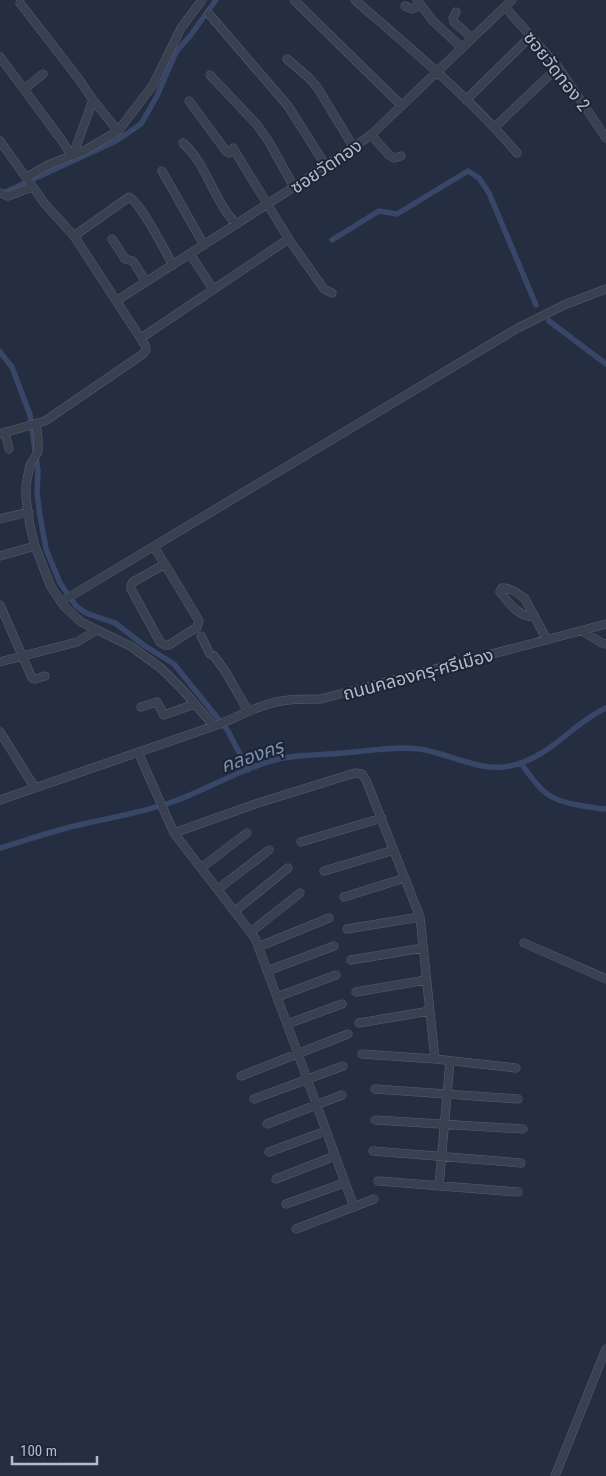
<svg xmlns="http://www.w3.org/2000/svg" width="606" height="1476" viewBox="0 0 606 1476" font-family="'Roboto Condensed','Noto Sans Thai',sans-serif">
  <style>
    .lines { fill: none; stroke-linecap: round; stroke-linejoin: round }
    .canal { stroke: #384768; stroke-width: 5.5 }
    .minor-casing { stroke: #565e6d; stroke-width: 9 }
    .minor { stroke: #394050; stroke-width: 8 }
    .labels { text-anchor: middle; dominant-baseline: central; stroke-width: 4; stroke-linejoin: round; paint-order: stroke }
    .street-label { font-size: 18px; fill: #b5bbca; stroke: #1d2535 }
    .water-label { font-size: 19px; font-style: italic; fill: #7c8eb2; stroke: #1d2535 }
  </style>
  <rect width="100%" height="100%" fill="#242e40"/>
  <g class="lines">
    <path class="canal" d="M 1,194 L 116,141 L 141,124 L 157,96 L 176,52 L 190,36 L 216,0
      M 332,240 L 379,211 L 397,214 L 468,171 L 479,178 L 489,193 L 536,305
      M 549,321 L 606,364
      M 0,352 L 12,367 L 30,415 L 38,471 L 37,493 L 40,516 L 46,549 L 60,583 L 76,606 L 86,613 L 115,623 L 145,646 L 174,664 L 228,731 L 248,770
      M 521,763 C 540,791 548,801 583,806 C 590,807 598,809 606,809
      M 0,848 C 27,840 55,830 83,824 C 114,817 145,812 175,801 C 211,788 245,766 283,758 C 302,754 324,755 343,753 C 368,751 394,746 419,749 C 450,753 481,774 514,765 C 551,756 573,723 606,708"/>
    <defs>
      <path id="minor" d="M 294,0 L 401,105
        M 355,0 C 411,49 469,97 517,153
        M 417,0 L 433,21 L 462,48
        M 20,3 L 78,78 L 93,100 L 118,131
        M 405,6 L 412,9 L 421,5
        M 505,7 L 558,67 L 606,138
        M 456,12 L 453,18 L 454,22 L 472,38
        M 209,14 L 288,106 L 326,166
        M 0,57 L 63,142 L 71,155
        M 287,59 L 308,77 L 317,87 L 354,148
        M 210,75 L 258,126 L 269,142 L 294,187
        M 24,89 L 43,74
        M 466,100 L 531,36
        M 189,101 L 226,151 L 229,153 L 235,151
        M 495,127 L 558,67
        M 371,135 L 389,155 L 394,158 L 401,156
        M 0,141 L 45,204 L 74,236 L 145,345 L 146,350 L 143,354 L 45,421 L 0,434
        M 183,143 C 208,165 213,202 237,224
        M 233,148 L 290,241
        M 73,155 L 93,100
        M 162,171 L 204,245
        M 27,177 L 48,165 L 84,151 L 118,131 L 153,85 L 181,28 L 202,0
        M 0,193 L 8,196 L 32,187
        M 74,236 L 129,197 C 141,203 165,251 173,265
        M 112,239 L 125,259 L 133,261 L 146,282
        M 190,254 L 213,289
        M 116,301 L 294,187 L 371,135 L 512,0
        M 141,338 L 287,240 L 290,241 L 324,289 L 332,293
        M 36,424 L 38,438 L 38,452 L 30,465 L 26,485 L 26,498 L 30,526 L 35,546 L 51,587 L 64,606 L 81,622 L 132,647 L 162,669 L 181,688 L 214,726
        M 5,432 L 9,449
        M 0,519 L 29,512
        M 154,547 C 170,572 184,596 199,621 L 197,627 L 169,645 L 164,645 L 160,642 L 131,589 L 131,585 L 133,582 L 165,564
        M 0,556 L 35,546
        M 61,602 L 518,328 L 564,305 L 606,289
        M 0,605 L 32,678 L 35,679 L 45,676
        M 534,617 C 519,617 509,603 500,592 L 502,588 C 510,587 519,594 525,599 L 547,640
        M 582,631 L 602,643 L 606,644
        M 201,636 L 210,654 L 214,656 L 225,671 L 248,711
        M 0,662 L 77,642 L 97,630
        M 141,707 L 157,702 L 164,715 L 195,704
        M 0,732 L 35,788
        M 138,752 L 174,833 L 255,938 L 287,1024 L 342,1004
        M 0,800 L 217,725 C 240,716 264,702 289,700 C 299,699 310,699 321,699 L 606,624
        M 174,833 L 258,803 L 355,773 L 362,774 L 366,780 L 420,917 L 435,1059
        M 301,842 L 382,818
        M 201,868 L 247,833
        M 324,871 L 394,850
        M 218,889 L 269,850
        M 344,897 L 405,878
        M 235,911 L 288,868
        M 347,929 L 420,917
        M 251,932 L 300,893
        M 524,943 L 606,979
        M 258,947 L 329,918
        M 351,960 L 423,948
        M 267,971 L 334,946
        M 356,992 L 426,980
        M 277,997 L 336,975
        M 359,1023 L 430,1011
        M 287,1024 L 354,1207
        M 362,1054 L 435,1059 L 516,1068
        M 241,1076 L 348,1034
        M 375,1089 L 518,1099
        M 254,1099 L 343,1066
        M 375,1120 L 523,1129
        M 267,1124 L 342,1095
        M 373,1151 L 521,1163
        M 269,1152 L 326,1131
        M 276,1179 L 335,1156
        M 378,1181 L 518,1192
        M 439,1186 L 450,1061
        M 286,1204 L 344,1183
        M 296,1229 L 374,1199
        M 555,1476 L 606,1349"/>
    </defs>
    <use href="#minor" class="minor-casing"/>
    <use href="#minor" class="minor"/>
  </g>
  <g class="labels">
    <g class="street-label">
      <text transform="translate(557 71) rotate(52)">ซอยวัดทอง 2</text>
      <text transform="translate(326 166) rotate(-34)">ซอยวัดทอง</text>
      <text transform="translate(418 674) rotate(-15)">ถนนคลองครุ-ศรีเมือง</text>
    </g>
    <g class="water-label">
      <text transform="translate(252 756) rotate(-19)">คลองครุ</text>
    </g>
  </g>
  <path d="M12 1456v8h85v-8" fill="none" stroke="#b5bbca" stroke-width="2.5"/>
  <text x="20" y="1456" font-size="15" fill="#b5bbca" stroke="#1d2535" stroke-width="4" paint-order="stroke">100 m</text>
</svg>
